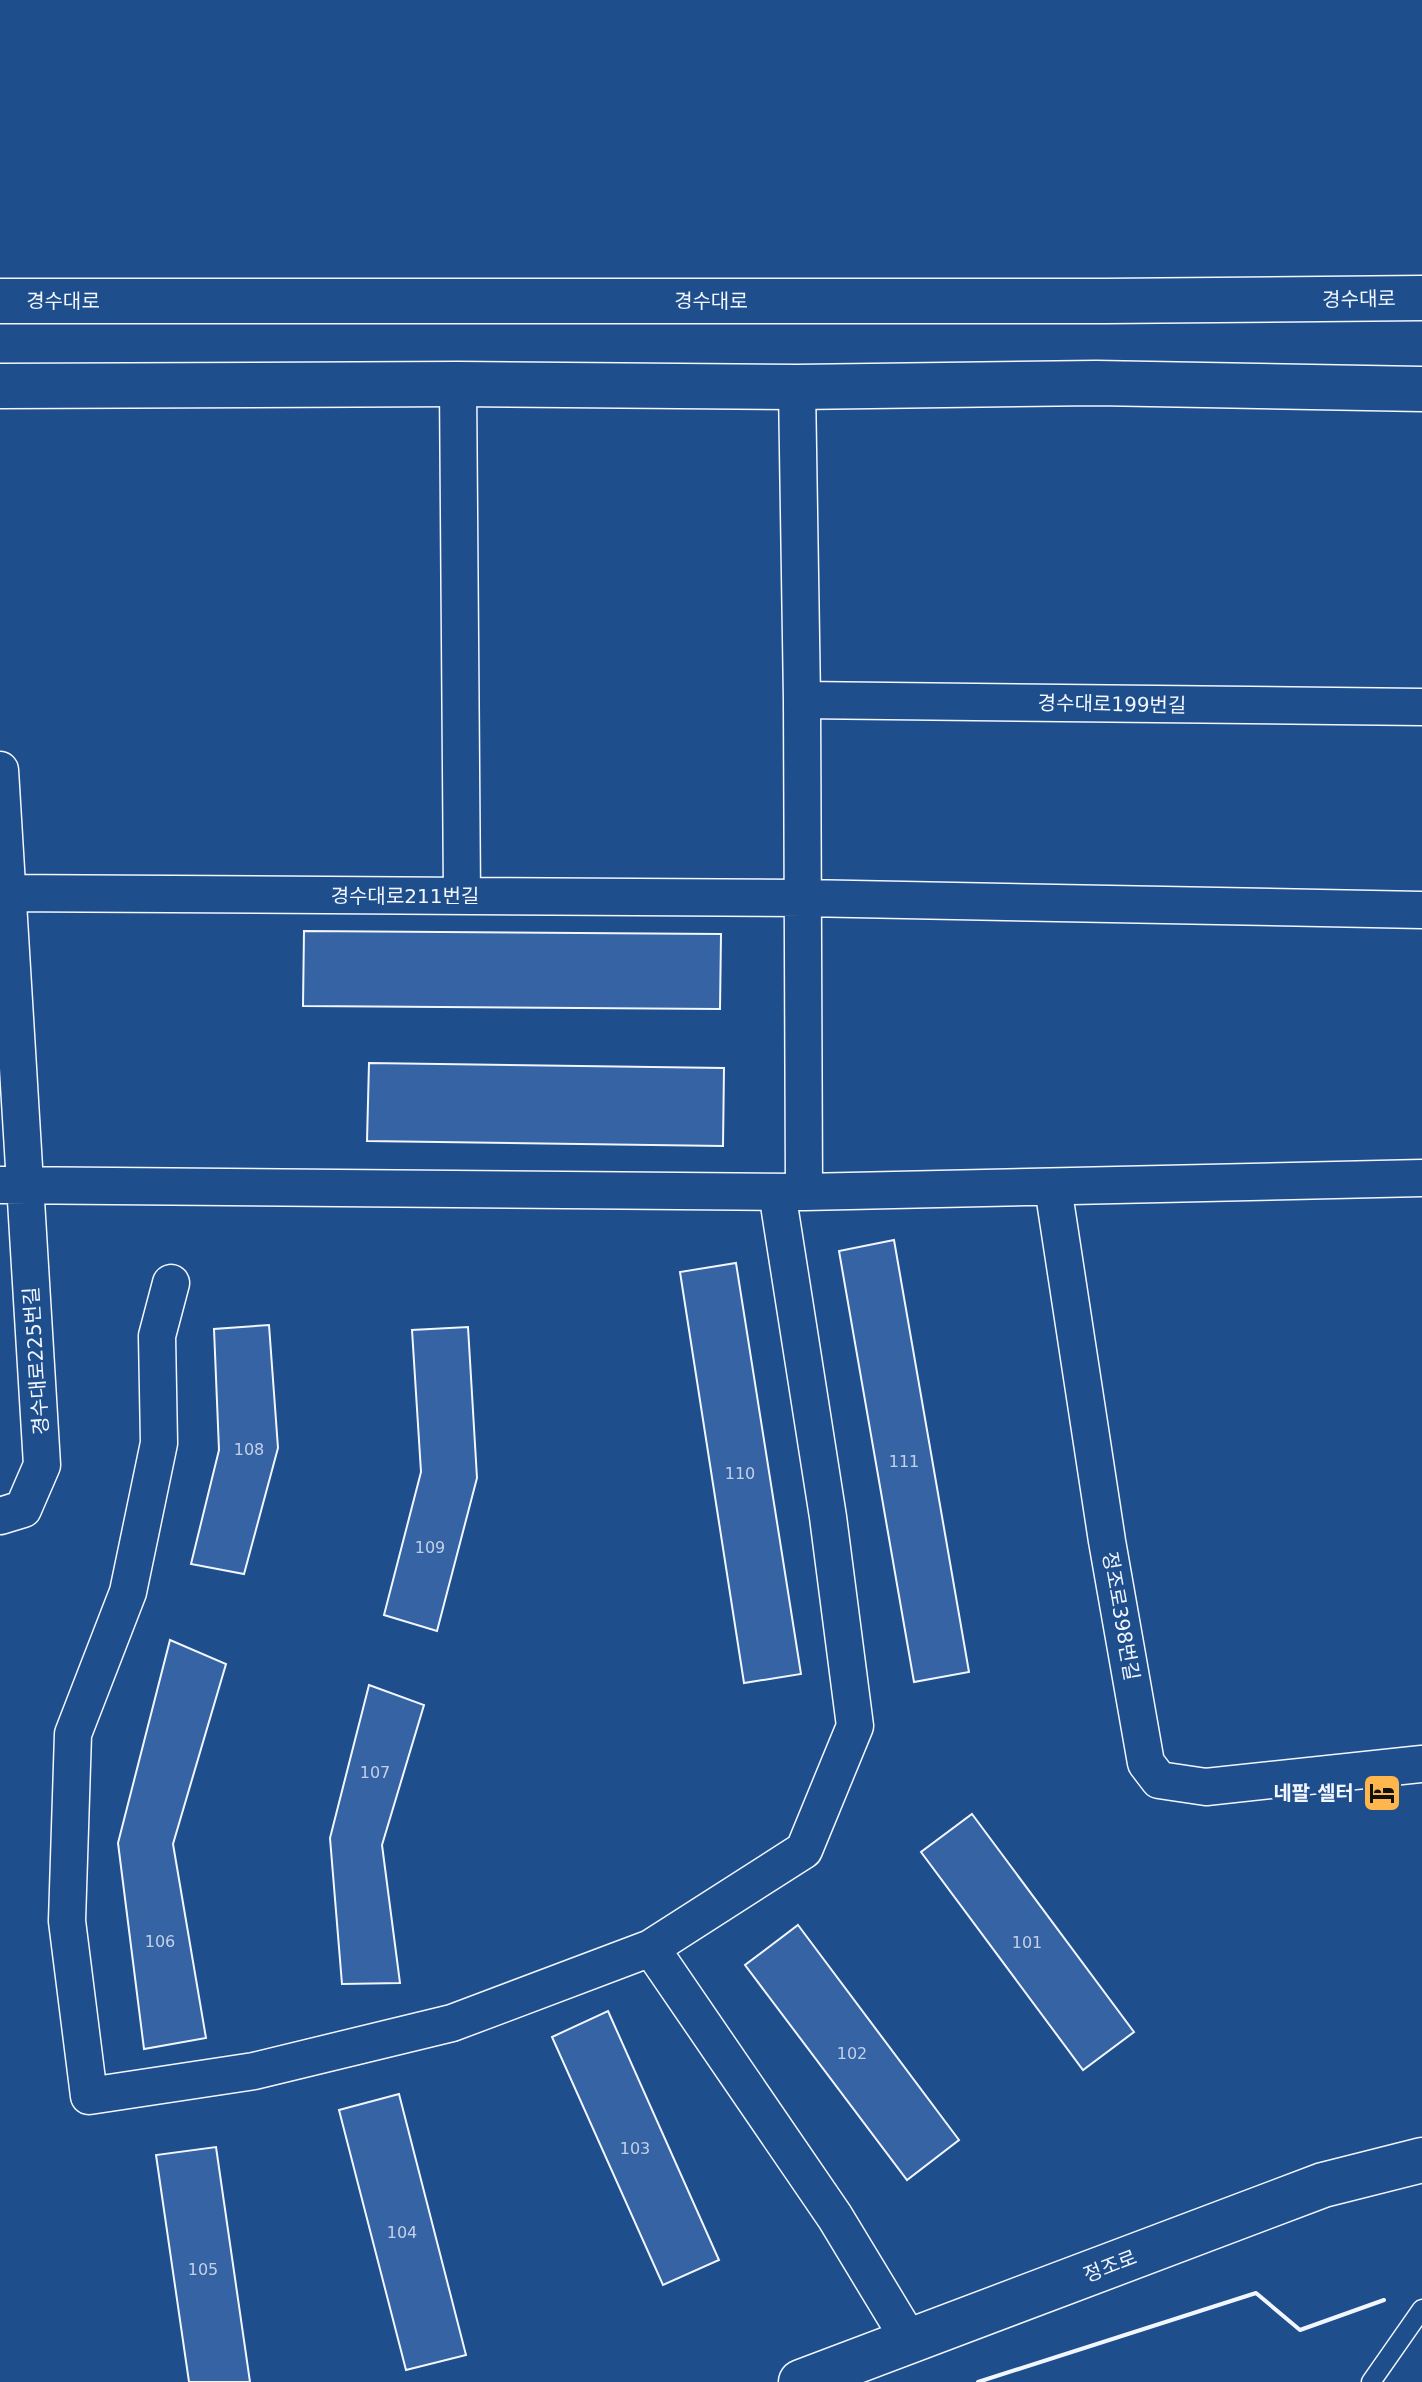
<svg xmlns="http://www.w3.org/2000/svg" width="1422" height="2382" viewBox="0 0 1422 2382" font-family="'DejaVu Sans','Noto Sans KR',sans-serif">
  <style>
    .building { fill: #3563a3; stroke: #f2f6ff; stroke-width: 2 }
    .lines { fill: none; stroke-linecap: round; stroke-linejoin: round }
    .lane-casing { stroke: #f2f6ff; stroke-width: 21 }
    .street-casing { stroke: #f2f6ff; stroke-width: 39 }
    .secondary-casing { stroke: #f2f6ff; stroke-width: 47 }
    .primary-casing { stroke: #f2f6ff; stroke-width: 47 }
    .lane { stroke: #1f4e8c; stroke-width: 18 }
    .street { stroke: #1f4e8c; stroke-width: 36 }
    .secondary { stroke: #1f4e8c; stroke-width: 44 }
    .primary { stroke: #1f4e8c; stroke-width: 44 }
    .wall { stroke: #f2f6ff; stroke-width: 4 }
    .labels { text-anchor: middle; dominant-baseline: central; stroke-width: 6; stroke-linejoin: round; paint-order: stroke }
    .number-label { font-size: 16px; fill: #c3d1e8 }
    .street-label { font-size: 20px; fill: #f2f6ff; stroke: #1f4e8c }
    .poi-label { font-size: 20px; font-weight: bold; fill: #f2f6ff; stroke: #1f4e8c; text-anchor: end }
  </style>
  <rect width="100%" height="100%" fill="#1f4e8c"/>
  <path class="building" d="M 304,931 L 721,934 L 720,1009 L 303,1006 Z
    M 369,1063 L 724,1068 L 723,1146 L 367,1141 Z
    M 894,1240 L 969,1672 L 914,1682 L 839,1251 Z
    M 736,1263 L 801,1674 L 744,1683 L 680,1272 Z
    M 269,1325 L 278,1448 L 244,1574 L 191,1564 L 219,1450 L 214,1329 Z
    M 468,1327 L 477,1478 L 437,1631 L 384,1615 L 421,1472 L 412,1330 Z
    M 170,1640 L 226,1664 L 173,1844 L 206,2038 L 144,2049 L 118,1843 Z
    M 369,1685 L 424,1705 L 382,1845 L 400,1983 L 342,1984 L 330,1838 Z
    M 972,1814 L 1134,2032 L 1083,2070 L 921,1852 Z
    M 798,1925 L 959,2140 L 907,2180 L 745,1965 Z
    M 608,2011 L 719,2260 L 663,2285 L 552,2037 Z
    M 399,2094 L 466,2355 L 406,2370 L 339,2110 Z
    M 216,2147 L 250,2382 L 189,2382 L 156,2155 Z"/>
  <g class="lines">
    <defs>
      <path id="lane" d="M 1371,2382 L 1422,2309"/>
      <path id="street" d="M 458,384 L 462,896
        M 797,387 L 802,700 L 804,1192
        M 802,700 L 1422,707
        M 0,770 L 42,1465 L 23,1509 L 0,1516
        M 0,893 L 803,898 L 1422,910
        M 0,1185 L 804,1192 L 1422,1178
        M 1053,1187 L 1107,1541 L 1146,1763 L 1159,1780 L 1206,1787 L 1422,1764
        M 777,1192 L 828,1517 L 855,1726 L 804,1850 L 651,1948 L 835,2217 L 910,2341
        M 171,1283 L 157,1336 L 159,1443 L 128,1592 L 73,1734 L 67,1921 L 89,2096 L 254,2071 L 452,2023 L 651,1948"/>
      <path id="secondary" d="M 801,2382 L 1323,2185 L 1422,2160"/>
      <path id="primary" d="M 0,301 L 1106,301 L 1422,298
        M 0,386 L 458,384 L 797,387 L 1096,383 L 1422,389"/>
    </defs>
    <use href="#lane" class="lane-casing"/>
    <use href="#street" class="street-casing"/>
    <use href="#secondary" class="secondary-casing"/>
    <use href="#primary" class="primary-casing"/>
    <use href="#lane" class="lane"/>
    <use href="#street" class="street"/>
    <use href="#secondary" class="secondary"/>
    <use href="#primary" class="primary"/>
    <path class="wall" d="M 978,2382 L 1256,2293 L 1300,2330 L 1384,2300"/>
  </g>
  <defs>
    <symbol id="hotel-square" viewBox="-11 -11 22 22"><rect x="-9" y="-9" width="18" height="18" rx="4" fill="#ffb74d" stroke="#1f4e8c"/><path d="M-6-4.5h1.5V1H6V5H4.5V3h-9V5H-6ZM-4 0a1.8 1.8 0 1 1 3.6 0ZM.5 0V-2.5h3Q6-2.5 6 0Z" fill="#111"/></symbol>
  </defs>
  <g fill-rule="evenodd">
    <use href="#hotel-square" x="1360" y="1771" width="44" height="44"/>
  </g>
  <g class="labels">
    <g class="number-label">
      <text x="249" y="1449">108</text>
      <text x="904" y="1461">111</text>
      <text x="740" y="1473">110</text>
      <text x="430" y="1547">109</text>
      <text x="375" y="1772">107</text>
      <text x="160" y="1941">106</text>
      <text x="1027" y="1942">101</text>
      <text x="852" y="2053">102</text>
      <text x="635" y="2148">103</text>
      <text x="402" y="2232">104</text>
      <text x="203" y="2269">105</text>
    </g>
    <g class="street-label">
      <text transform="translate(1359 299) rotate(-1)">경수대로</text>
      <text x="63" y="301">경수대로</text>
      <text x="711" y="301">경수대로</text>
      <text transform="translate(1112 704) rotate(1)">경수대로199번길</text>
      <text x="405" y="896">경수대로211번길</text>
      <text transform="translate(36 1361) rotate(-94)">경수대로225번길</text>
      <text transform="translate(1121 1616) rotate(80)">정조로398번길</text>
      <text transform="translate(1110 2266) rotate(-21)">정조로</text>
    </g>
    <g class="poi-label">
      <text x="1354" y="1793">네팔 셀터</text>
    </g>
  </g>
</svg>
